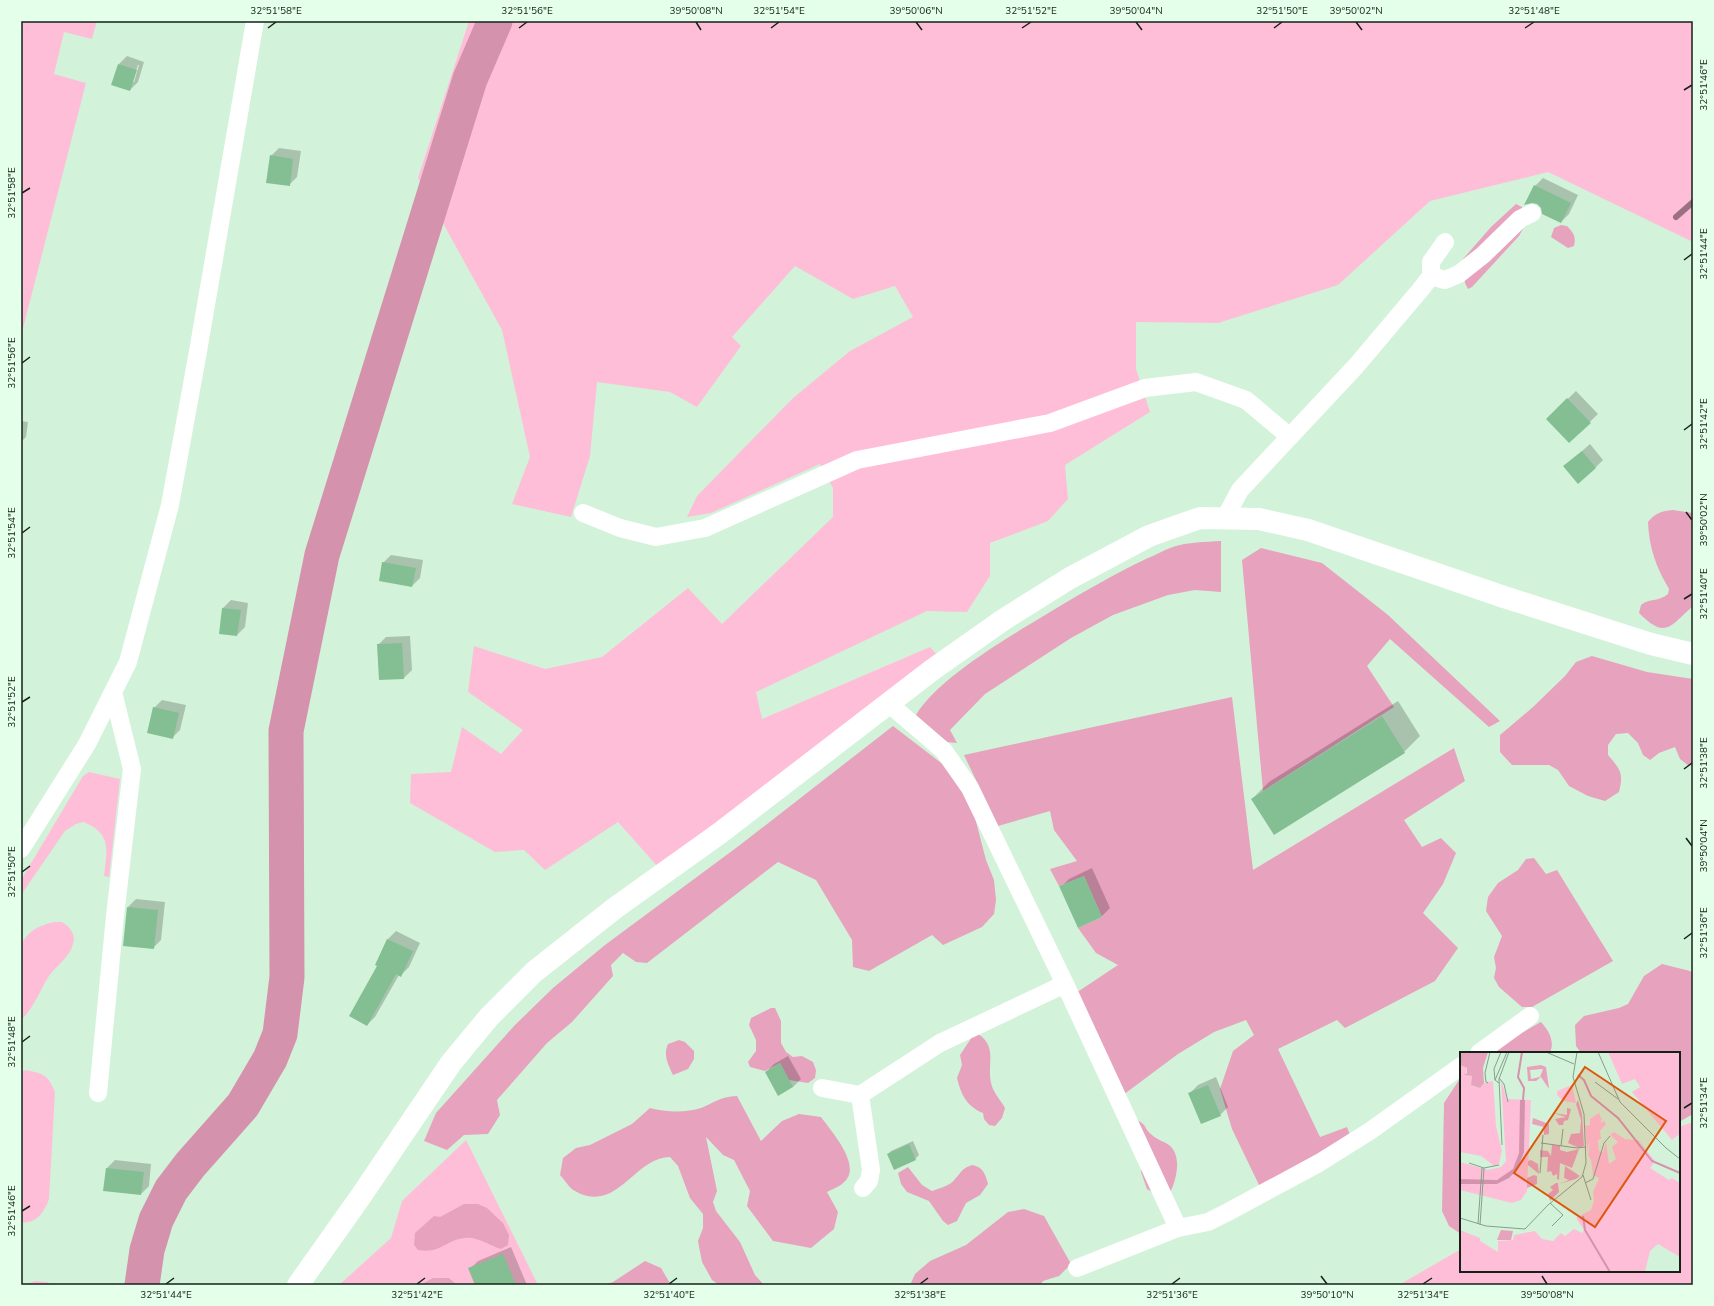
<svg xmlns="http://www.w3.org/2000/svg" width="1714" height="1306" viewBox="0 0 1714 1306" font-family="'Nunito Sans',sans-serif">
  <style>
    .green { fill: #ffbed8 }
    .forest { fill: #e7a2be }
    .shadow { fill: #0003; fill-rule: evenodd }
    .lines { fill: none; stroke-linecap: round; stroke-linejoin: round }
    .stream { stroke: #9b7080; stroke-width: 6 }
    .river { stroke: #d592ad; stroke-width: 35 }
    .building { fill: #83bf92 }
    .minor { stroke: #fff; stroke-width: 18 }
    .tertiary { stroke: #fff; stroke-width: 22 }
    .ticks { fill: none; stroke: #152118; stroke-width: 1.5 }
    .inset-river { fill: none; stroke: #d592ad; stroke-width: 2 }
    .inset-road { fill: none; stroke: #869f8c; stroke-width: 1 }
    .view { fill: #dd560d; fill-opacity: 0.15; stroke: #dd560d; stroke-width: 2 }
    .inset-edge { fill: none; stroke: #152118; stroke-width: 2 }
    .neatline { fill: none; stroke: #152118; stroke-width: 1.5 }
    .ticks-label { font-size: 10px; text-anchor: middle; fill: #152118 }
  </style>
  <rect width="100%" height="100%" fill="#d2f3d9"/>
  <path class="green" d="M 21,21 L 97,21 L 92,39 L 64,32 L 54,74 L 86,83 L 21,336 Z
    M 469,21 L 1693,21 L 1693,242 L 1548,172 L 1430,201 L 1338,285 L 1218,323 L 1136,322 L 1136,369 L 1150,412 L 1065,465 L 1068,499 L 1048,521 L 990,543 L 990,576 L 967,612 L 927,611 L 756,692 L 762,719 L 930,647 L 937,655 L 658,867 L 618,822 L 545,870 L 524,850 L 495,852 L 410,803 L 411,774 L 451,772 L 462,727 L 501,754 L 523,730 L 468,692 L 474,646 L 545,669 L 602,657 L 688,588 L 722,624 L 833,517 L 833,488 L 820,464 L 711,513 L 687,517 L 697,496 L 793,398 L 850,351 L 913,317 L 895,286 L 853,299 L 795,266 L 732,337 L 741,346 L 697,407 L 670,392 L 597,382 L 590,456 L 571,517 L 512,504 L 530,457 L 502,330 L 418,178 Z
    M 89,772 L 120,779 L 109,877 L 104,876 C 107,850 112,833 83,822 L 76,824 L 65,831 L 21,895 L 21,880 L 83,776 Z
    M 54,922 L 62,922 C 70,927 76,934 73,944 C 70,957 56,966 49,976 C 40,990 34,1008 21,1020 L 21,944 C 30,930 38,926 54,922 Z
    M 26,1070 C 43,1074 48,1074 55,1092 L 49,1199 C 45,1211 36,1225 21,1222 L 21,1072 Z
    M 1693,1122 L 1693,1285 L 1399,1285 L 1461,1249 L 1461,1271 L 1679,1271 L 1679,1127 Z
    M 466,1140 L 538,1285 L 339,1285 L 391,1238 L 402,1201 Z
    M 35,1281 L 47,1282 L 52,1285 L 25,1285 Z"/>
  <path class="forest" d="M 1516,204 L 1522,207 L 1524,227 L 1519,236 L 1472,287 L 1468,289 L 1465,283 L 1463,259 L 1491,227 Z
    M 1561,225 L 1567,226 C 1574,233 1576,237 1574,246 L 1568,248 L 1551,237 L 1554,228 Z
    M 1673,510 L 1693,513 L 1693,606 C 1670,626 1666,640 1639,613 L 1641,605 C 1649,598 1659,602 1668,594 L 1669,589 C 1656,567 1649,548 1648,522 C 1655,513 1662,511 1673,510 Z
    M 1221,541 L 1221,592 L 1195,590 L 1168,595 L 1113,615 L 1071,638 L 985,694 L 950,730 L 957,743 L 947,742 L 916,715 C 939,676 1016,633 1055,609 C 1085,591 1116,573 1148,558 C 1156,555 1164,550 1173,547 C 1188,542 1205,542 1221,541 Z
    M 1261,548 L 1322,563 L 1388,615 L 1500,721 L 1489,727 L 1390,639 L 1367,666 L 1394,707 L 1263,791 L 1242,560 Z
    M 1592,656 L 1647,672 L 1693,679 L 1693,764 L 1689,766 L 1680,759 L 1675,747 L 1659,753 L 1650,760 L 1643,755 L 1638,743 L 1628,733 L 1616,734 L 1608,745 L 1608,755 C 1620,769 1624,773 1619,792 L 1605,801 L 1588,796 L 1569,786 L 1558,770 L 1549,765 L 1512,765 L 1500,752 L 1500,735 L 1533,707 L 1565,676 L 1576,662 Z
    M 1232,697 L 1253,870 L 1454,748 L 1465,781 L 1404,820 L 1422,847 L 1441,838 L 1456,853 L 1443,884 L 1423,913 L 1458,948 L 1435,981 L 1345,1028 L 1337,1020 L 1278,1049 L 1320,1137 L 1347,1127 L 1350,1135 L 1260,1187 L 1232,1129 L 1220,1089 L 1233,1051 L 1254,1035 L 1246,1020 L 1214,1032 L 1178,1054 L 1123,1095 L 1076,993 L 1118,965 L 1096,953 L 1078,928 L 1102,917 L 1084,876 L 1059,886 L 1050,869 L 1077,861 L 1054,830 L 1050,811 L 998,826 L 964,755 Z
    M 893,726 L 949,769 L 973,810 L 986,860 L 994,880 L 996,900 L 994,914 L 982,927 L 943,945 L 932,935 L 869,971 L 853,967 L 852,940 L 816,880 L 778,862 L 647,963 L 636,962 L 623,953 L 611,965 L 613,976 L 572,1022 L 547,1043 L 497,1100 L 500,1115 L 488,1134 L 464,1135 L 447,1150 L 424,1141 L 436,1113 L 515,1025 L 553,988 L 605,945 L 740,845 Z
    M 1534,858 L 1546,874 L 1557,870 L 1613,961 L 1532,1007 L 1522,1007 L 1499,987 L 1494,978 L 1496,968 L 1494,957 L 1502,936 L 1486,911 L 1488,897 L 1498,883 L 1518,870 L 1526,859 Z
    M 1662,964 L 1690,971 L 1693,974 L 1693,1114 L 1679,1122 L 1679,1053 L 1581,1053 L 1576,1046 L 1575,1025 L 1584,1016 L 1619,1008 L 1628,1004 L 1644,976 Z
    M 771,1008 L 775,1008 L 781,1021 L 781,1043 L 786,1052 L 793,1057 L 802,1056 L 813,1062 L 816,1070 L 815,1078 L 808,1083 L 789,1080 L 780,1063 L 765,1071 L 750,1067 L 748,1062 L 756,1051 L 756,1040 L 749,1025 L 751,1018 Z
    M 1541,1022 C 1549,1031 1555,1041 1550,1053 L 1486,1053 Z
    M 978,1034 C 1000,1048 984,1068 993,1089 C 996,1096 1002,1102 1005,1108 L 1002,1118 L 995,1126 L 989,1125 L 984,1119 L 983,1113 C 966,1106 961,1094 957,1078 L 962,1065 L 960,1055 L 972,1037 Z
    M 679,1040 L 685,1042 L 694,1051 L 694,1059 L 688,1069 L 673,1075 C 668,1064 663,1055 668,1044 Z
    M 1461,1077 L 1461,1234 L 1449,1226 L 1442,1211 L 1444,1103 Z
    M 737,1096 L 761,1141 L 782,1121 L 799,1114 L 821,1117 C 831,1131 864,1167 843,1183 C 839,1187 832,1189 827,1192 L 838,1212 L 834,1229 L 811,1248 L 773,1241 L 747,1206 L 750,1191 L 734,1160 L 723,1155 L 706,1137 L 717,1191 L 713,1202 L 716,1211 L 740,1242 L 755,1275 L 764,1285 L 719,1285 L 712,1280 L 702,1262 L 698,1241 L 703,1228 L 703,1214 L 690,1198 L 678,1166 L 670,1157 C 634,1157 617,1215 575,1191 C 569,1188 565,1180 560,1175 L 563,1158 L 576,1148 L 590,1145 L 632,1124 L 650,1108 C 665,1112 686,1113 701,1108 C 716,1102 719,1097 737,1096 Z
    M 1134,1119 C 1148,1124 1143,1128 1152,1135 C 1157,1140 1164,1141 1169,1145 C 1183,1156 1176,1182 1169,1195 L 1159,1196 L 1147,1189 L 1141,1172 L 1142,1160 Z
    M 972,1165 C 983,1167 985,1173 988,1184 L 980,1195 L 966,1203 L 957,1221 L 948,1225 L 943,1221 L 929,1201 L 907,1192 L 901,1184 L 898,1173 L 908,1167 L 922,1185 L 932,1191 C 940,1188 950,1186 955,1179 C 963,1171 961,1169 972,1165 Z
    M 464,1204 L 478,1204 L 487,1208 L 503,1223 L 509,1235 L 508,1245 L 501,1249 C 490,1246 477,1236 465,1238 C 445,1240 441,1254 418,1250 L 414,1245 L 415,1233 L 434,1216 L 440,1217 Z
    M 1024,1209 L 1044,1216 L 1071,1264 L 1059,1276 L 1043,1281 L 1040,1285 L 913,1285 L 911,1283 L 915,1274 L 930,1261 L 966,1245 L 1008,1212 Z
    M 645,1261 L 661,1268 L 671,1285 L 605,1285 L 613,1282 Z
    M 433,1278 L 449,1278 L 457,1285 L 423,1285 L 424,1283 Z"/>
  <path class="shadow" d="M 127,56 L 144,62 L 138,82 L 130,90 L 119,64 ZM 138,65 L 139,65 L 134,82 L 132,82 Z
    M 279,148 L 301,151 L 297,177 L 289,185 L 271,156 Z
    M 1543,178 L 1578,195 L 1569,214 L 1561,222 L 1542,207 L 1535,186 Z
    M 1576,391 L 1598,414 L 1569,442 L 1547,419 Z
    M 21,421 L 28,422 L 26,437 L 22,441 Z
    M 1590,444 L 1603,460 L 1595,468 L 1573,459 Z
    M 391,555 L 423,560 L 420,578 L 412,586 L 383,563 Z
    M 231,600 L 248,603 L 245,627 L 237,635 L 223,608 Z
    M 410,636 L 412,670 L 404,678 L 378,645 L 386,637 Z
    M 162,700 L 186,705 L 180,730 L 172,738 L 154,708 Z
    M 1398,701 L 1420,736 L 1404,752 L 1252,799 L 1269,782 Z
    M 1092,868 L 1110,908 L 1102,916 L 1061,887 L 1069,879 Z
    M 136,899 L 165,902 L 161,940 L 153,948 L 128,907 Z
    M 396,931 L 420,943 L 409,967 L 401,975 L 399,975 L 375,1017 L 367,1025 L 378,965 L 388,939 Z
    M 788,1056 L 801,1079 L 793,1087 L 766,1072 L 774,1064 Z
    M 1216,1077 L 1228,1107 L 1220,1115 L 1190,1093 L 1198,1085 Z
    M 913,1141 L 919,1155 L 915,1159 L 888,1154 L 891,1151 Z
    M 115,1160 L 151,1164 L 149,1186 L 141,1194 L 104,1190 L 107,1168 Z
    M 511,1247 L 527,1285 L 476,1285 L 470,1269 L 478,1261 Z"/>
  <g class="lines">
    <path class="stream" d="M 1676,217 L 1693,202"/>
    <path class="river" d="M 142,1285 L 147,1250 L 156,1220 L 171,1190 L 190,1165 L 243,1105 L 270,1059 L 280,1034 L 287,977 L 286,731 L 322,555 L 470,79 L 495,21"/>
  </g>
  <path class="building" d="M 118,64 L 137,70 L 130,91 L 111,85 Z
    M 270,155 L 293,159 L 290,186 L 266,183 Z
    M 1534,185 L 1571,203 L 1561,223 L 1542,214 L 1541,208 L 1537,204 L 1532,203 L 1524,205 Z
    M 1567,398 L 1591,423 L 1569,443 L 1546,419 Z
    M 1582,451 L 1596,468 L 1578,484 L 1563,466 Z
    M 382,562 L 416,568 L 412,587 L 379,581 Z
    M 222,608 L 241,610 L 237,636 L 219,634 Z
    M 402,643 L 404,679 L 379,680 L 377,644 Z
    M 153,707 L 179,713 L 173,739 L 147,733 Z
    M 1382,716 L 1405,753 L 1274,835 L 1251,799 Z
    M 1084,876 L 1102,917 L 1078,928 L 1059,886 Z
    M 127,907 L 158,910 L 154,949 L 123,946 Z
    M 387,939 L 413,951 L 401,977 L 396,974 L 367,1026 L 349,1016 L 377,966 L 375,965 Z
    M 780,1063 L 793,1087 L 778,1096 L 765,1072 Z
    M 1208,1085 L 1221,1116 L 1201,1124 L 1188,1093 Z
    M 909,1144 L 916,1160 L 894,1170 L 887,1154 Z
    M 106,1168 L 144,1172 L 141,1195 L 103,1191 Z
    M 503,1254 L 516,1285 L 475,1285 L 468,1268 Z"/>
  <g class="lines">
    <path class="minor" d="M 1431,276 L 1445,280 L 1459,274 L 1483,255 L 1520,219 L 1532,213
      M 583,513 L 620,528 L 656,537 L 705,528 L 857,460 L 1050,423 L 1145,388 L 1196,382 L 1246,400 L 1290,437
      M 1225,518 L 1240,490 L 1356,366 L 1421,289 L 1431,276 L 1431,262 L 1445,242
      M 888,703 L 944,751 L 970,788 L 1065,984 L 1178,1228
      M 21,849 L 87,744 L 128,662 L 170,505 L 197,357 L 255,21
      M 1479,1053 L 1530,1016
      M 822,1088 L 860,1095 L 871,1170 L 869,1181 L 863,1188
      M 98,1093 L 115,916 L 132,769 L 113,692
      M 860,1095 L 940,1043 L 1065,984
      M 1077,1268 L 1178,1228 L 1208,1222 L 1228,1212 L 1319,1163 L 1370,1131 L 1461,1066"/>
    <path class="tertiary" d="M 298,1285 L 361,1196 L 451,1063 L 489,1017 L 534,972 L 615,908 L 720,833 L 932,670 L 1003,620 L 1070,578 L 1149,536 L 1200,518 L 1259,519 L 1308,530 L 1504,597 L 1651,644 L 1693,654"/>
  </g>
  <path class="ticks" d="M 696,22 L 701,30M 916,22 L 922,30M 1136,22 L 1142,30M 1356,22 L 1362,30M 268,28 L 276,22M 519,28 L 527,22M 771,28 L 779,22M 1022,28 L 1031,22M 1274,28 L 1282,22M 1525,28 L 1534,22M 1684,90 L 1692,85M 22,193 L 30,188M 1684,260 L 1692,254M 22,363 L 30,357M 1684,430 L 1692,424M 1686,512 L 1692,520M 22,533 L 30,527M 1684,599 L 1692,594M 22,702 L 30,697M 1684,769 L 1692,763M 1686,838 L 1692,846M 22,872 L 30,866M 1684,939 L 1692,933M 22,1042 L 30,1036M 1684,1108 L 1692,1103M 22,1211 L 30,1206M 1321,1276 L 1327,1284M 1542,1276 L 1547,1284M 166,1284 L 174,1278M 417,1284 L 425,1278M 669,1284 L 677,1278M 920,1284 L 928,1278M 1172,1284 L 1180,1278M 1423,1284 L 1432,1278"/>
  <g transform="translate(1460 1052)">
    <rect width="220" height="220" fill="#d2f3d9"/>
    <path d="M 148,0 L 220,0 L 220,86 L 218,83 L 212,88 L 172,40 L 180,35 L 175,27 L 162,32 ZM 0,13 L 7,16 L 6,23 L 12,24 L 11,33 L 20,36 L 24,31 L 33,29 L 36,74 L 42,99 L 39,112 L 34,114 L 21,104 L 0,100 ZM 41,28 L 47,47 L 71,48 L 67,139 L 61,148 L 52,151 L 0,138 L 0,110 L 28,118 L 41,115 L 46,109 ZM 112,33 L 116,51 L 103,49 L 97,43 L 97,39 ZM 139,61 L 142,68 L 139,71 L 144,69 L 146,72 L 140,79 L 141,87 L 138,88 L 139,99 L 143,100 L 146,90 L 149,112 L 156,107 L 152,95 L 158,90 L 150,83 L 154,80 L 165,87 L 178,88 L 195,109 L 190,116 L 209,128 L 212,126 L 220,131 L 220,205 L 198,192 L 190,199 L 185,220 L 0,220 L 0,178 L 20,186 L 20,189 L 38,200 L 38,189 L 53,188 L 54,183 L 75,179 L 82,187 L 93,189 L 101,181 L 105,184 L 114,177 L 122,181 L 124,178 L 116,166 L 131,158 L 134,149 L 133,140 L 139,126 L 133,123 L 131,108 L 128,103 L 130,87 L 127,100 L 125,74 L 130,73 L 130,67 Z" fill="#ffbed8"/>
    <path d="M 0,0 L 28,0 L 23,16 L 24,31 L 20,36 L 11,33 L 12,24 L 4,23 L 7,21 L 7,16 L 0,13 ZM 81,13 L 86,15 L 89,37 L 81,25 L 76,29 L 68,29 L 67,15 ZM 83,17 L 80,25 L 71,27 L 70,18 ZM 118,48 L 122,62 L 124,94 L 119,96 L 108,91 L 111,82 L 120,81 L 121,68 L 116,52 ZM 107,56 L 111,57 L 108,68 L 104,69 L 103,73 L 99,73 L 95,67 L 106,65 L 93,61 L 107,63 ZM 73,66 L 89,72 L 89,82 L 84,83 L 84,75 L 72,72 ZM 92,93 L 100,94 L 100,98 L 107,100 L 119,97 L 112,116 L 100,111 L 99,128 L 97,127 L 97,122 L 93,124 L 91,119 L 87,120 L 88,105 L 80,105 L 80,98 L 88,99 L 91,104 ZM 71,108 L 78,112 L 79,122 L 68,113 L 68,109 ZM 105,114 L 120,124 L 116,127 L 99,132 L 109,128 L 104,126 ZM 74,123 L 77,124 L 77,132 L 67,136 L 67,126 ZM 96,131 L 98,131 L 99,140 L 90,149 L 88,142 L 93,138 L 90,135 ZM 41,178 L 53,179 L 51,188 L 37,188 Z" fill="#e7a2be" fill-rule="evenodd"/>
    <path d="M 60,48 L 65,48 L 64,100 L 57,118 L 49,126 L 37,132 L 0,132 L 0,127 L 37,128 L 53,117 L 59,101 Z" fill="#d592ad"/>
    <path class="inset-river" d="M 62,0 L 58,25 L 64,36 L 63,48M 118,23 L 124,28 L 131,44 L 158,66 L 192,109 L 220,121M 123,164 L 125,178 L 150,220"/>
    <path class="inset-road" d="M 86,0 L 114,12M 138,0 L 160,50 L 206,96 L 220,107M 39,26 L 44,32 L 48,50M 35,28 L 47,0M 135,30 L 158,47M 28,31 L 26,30 L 25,21 L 30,0M 39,31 L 35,28 L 34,17 L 41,0M 81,91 L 117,96 L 126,95M 42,93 L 39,27 L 49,0M 101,94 L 103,77M 9,111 L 24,116 L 39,113M 80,121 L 83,83M 123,123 L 131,148M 125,131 L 133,127 L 144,91 L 150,84M 90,151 L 103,163 L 92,174M 0,166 L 26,174 L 65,177 L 88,153 L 122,125 L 126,111 L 124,62 L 113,25 L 117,0M 18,172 L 22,116M 20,173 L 24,116"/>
    <path class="view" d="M 125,15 L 206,69 L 135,175 L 54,121 Z"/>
    <rect width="220" height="220" class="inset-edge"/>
  </g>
  <rect width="1714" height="1306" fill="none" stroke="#e4ffea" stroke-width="44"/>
  <rect x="22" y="22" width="1670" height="1262" class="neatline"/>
  <g class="ticks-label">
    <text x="276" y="14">32°51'58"E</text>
    <text x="527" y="14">32°51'56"E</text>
    <text x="696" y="14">39°50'08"N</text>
    <text x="779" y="14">32°51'54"E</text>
    <text x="916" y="14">39°50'06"N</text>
    <text x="1031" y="14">32°51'52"E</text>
    <text x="1136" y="14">39°50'04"N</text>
    <text x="1282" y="14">32°51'50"E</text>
    <text x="1356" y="14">39°50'02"N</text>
    <text x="1534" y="14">32°51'48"E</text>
    <text transform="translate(1703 85) rotate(-90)" y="4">32°51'46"E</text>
    <text transform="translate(11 193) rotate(-90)" y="4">32°51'58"E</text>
    <text transform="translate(1703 254) rotate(-90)" y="4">32°51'44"E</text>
    <text transform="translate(11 363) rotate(-90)" y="4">32°51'56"E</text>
    <text transform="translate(1703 424) rotate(-90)" y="4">32°51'42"E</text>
    <text transform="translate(1703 520) rotate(-90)" y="4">39°50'02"N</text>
    <text transform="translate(11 533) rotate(-90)" y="4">32°51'54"E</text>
    <text transform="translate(1703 594) rotate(-90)" y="4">32°51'40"E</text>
    <text transform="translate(11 702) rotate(-90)" y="4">32°51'52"E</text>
    <text transform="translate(1703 763) rotate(-90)" y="4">32°51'38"E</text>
    <text transform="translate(1703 846) rotate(-90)" y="4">39°50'04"N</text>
    <text transform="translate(11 872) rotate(-90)" y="4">32°51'50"E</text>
    <text transform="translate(1703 933) rotate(-90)" y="4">32°51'36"E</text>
    <text transform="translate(11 1042) rotate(-90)" y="4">32°51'48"E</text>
    <text transform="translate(1703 1103) rotate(-90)" y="4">32°51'34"E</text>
    <text transform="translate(11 1211) rotate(-90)" y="4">32°51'46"E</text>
    <text x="166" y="1298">32°51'44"E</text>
    <text x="417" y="1298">32°51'42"E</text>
    <text x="669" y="1298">32°51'40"E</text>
    <text x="920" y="1298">32°51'38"E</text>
    <text x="1172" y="1298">32°51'36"E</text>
    <text x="1327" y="1298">39°50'10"N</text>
    <text x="1423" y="1298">32°51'34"E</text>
    <text x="1547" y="1298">39°50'08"N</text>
  </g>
</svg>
